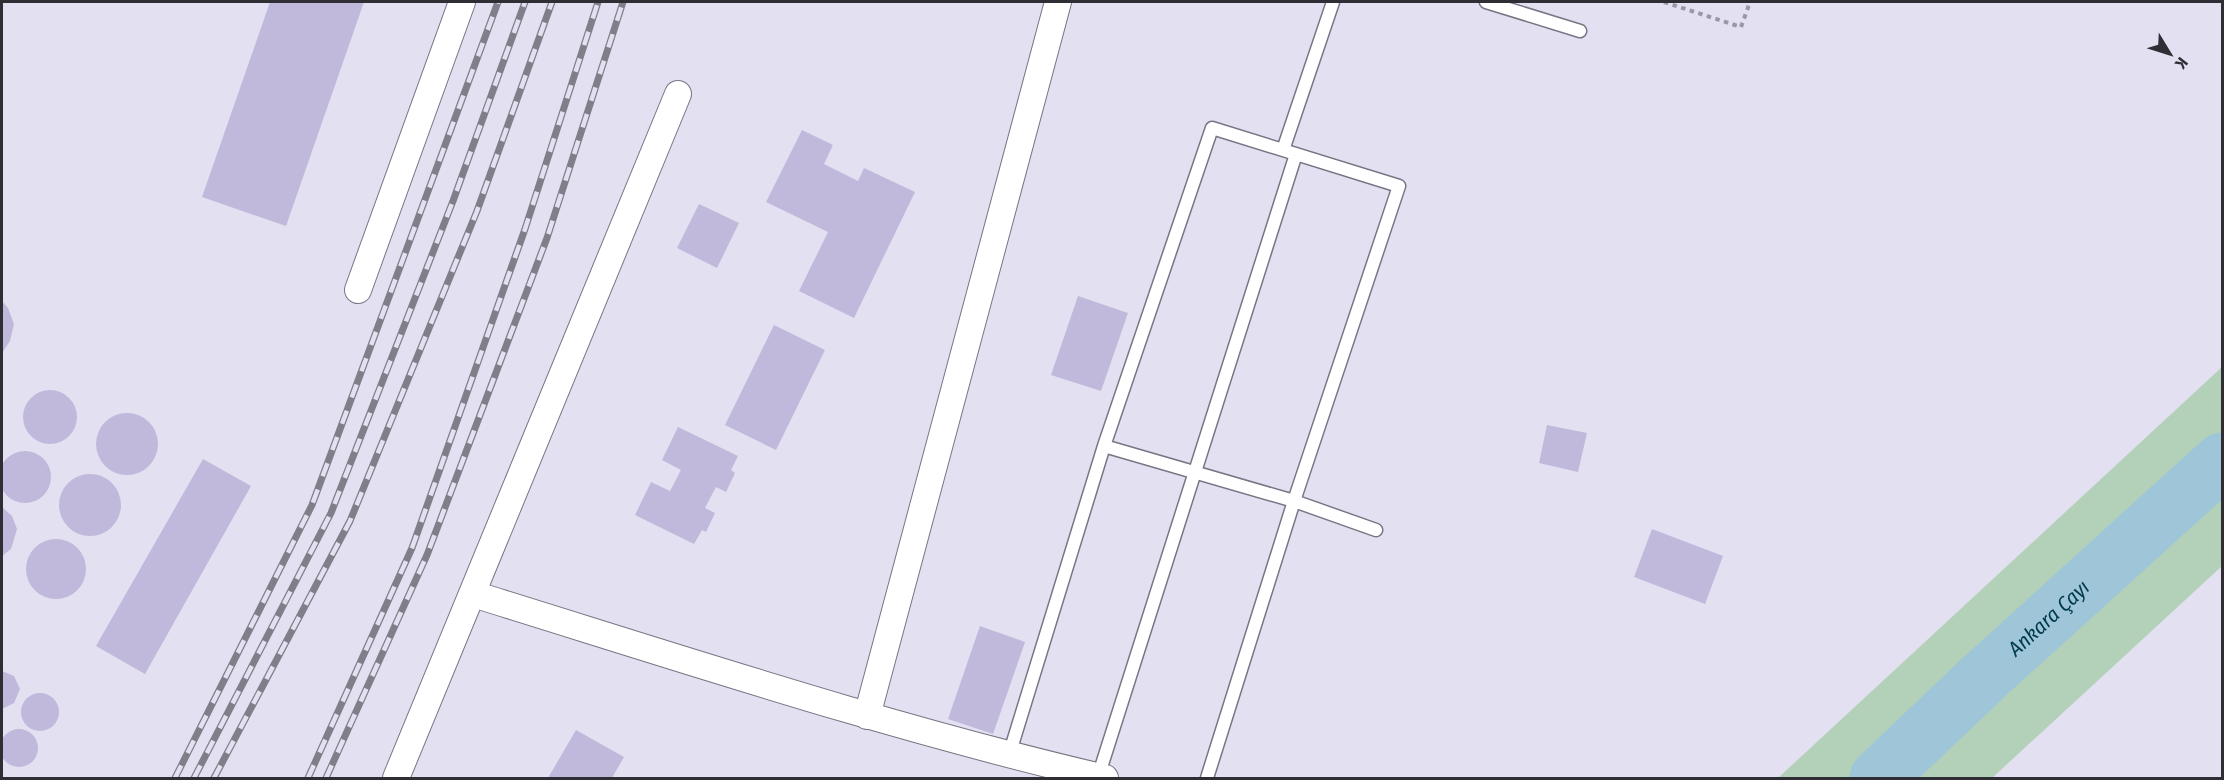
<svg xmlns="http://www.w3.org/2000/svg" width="2224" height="780" viewBox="0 0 2224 780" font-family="'Fira Sans Condensed',sans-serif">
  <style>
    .green { fill: #b3d0b8 }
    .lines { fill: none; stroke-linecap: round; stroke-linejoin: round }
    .river { stroke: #9fc6d8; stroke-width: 57 }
    .building { fill: #c0b9db }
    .lane-casing { stroke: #787584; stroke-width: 15 }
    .street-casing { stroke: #787584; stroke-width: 28 }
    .path { stroke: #9a98a4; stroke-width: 4; stroke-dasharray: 4.5 4.5; stroke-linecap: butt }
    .lane { stroke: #fff; stroke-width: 12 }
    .street { stroke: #fff; stroke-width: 26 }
    .rail-casing { stroke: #807e89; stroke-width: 7 }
    .rail { stroke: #e3e0f1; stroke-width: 4.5; stroke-dasharray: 14; stroke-linecap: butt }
    .labels { text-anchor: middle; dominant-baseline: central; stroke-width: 4.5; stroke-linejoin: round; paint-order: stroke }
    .water-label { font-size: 21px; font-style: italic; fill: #003a4d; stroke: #e3e0f1 }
  </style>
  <rect width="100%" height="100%" fill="#e3e0f1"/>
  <path class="green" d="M 2222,367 L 2222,566 L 1992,778 L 1778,778 Z"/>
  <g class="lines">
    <path class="river" id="s1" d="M 1878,778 L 1984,677 L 2222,461"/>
  </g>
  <path class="building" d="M 270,2 L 364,2 L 286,226 L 202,197 Z
    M 802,130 L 833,145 L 824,164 L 858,181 L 864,168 L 915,192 L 854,318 L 799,291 L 828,232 L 766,202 Z
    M 699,204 L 739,223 L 717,268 L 677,248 Z
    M 1078,296 L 1128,313 L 1101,391 L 1051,375 Z
    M 2,301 L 8,308 L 14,324 L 10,341 L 2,353 Z
    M 774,325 L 825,350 L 776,450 L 725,425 Z
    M23 417a27 27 0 1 1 54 0a27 27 0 1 1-54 0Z
    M96 444a31 31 0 1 1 62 0a31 31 0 1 1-62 0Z
    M 1547,425 L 1587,433 L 1578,472 L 1539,463 Z
    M 678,427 L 738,456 L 731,470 L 735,473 L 726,492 L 716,487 L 705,508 L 715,513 L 706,532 L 702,530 L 694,544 L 635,515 L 651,482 L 670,491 L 681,470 L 662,460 Z
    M-1 477a26 26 0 1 1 52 0a26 26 0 1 1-52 0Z
    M 203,459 L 251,486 L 145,674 L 96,646 Z
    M59 505a31 31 0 1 1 62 0a31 31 0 1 1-62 0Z
    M 2,507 L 12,516 L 17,529 L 11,549 L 2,556 Z
    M 1652,529 L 1723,556 L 1705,604 L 1634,577 Z
    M26 569a30 30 0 1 1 60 0a30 30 0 1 1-60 0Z
    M 980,626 L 1025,642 L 993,734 L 948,719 Z
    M 2,671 L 14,676 L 20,689 L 14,703 L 2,709 Z
    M21 712a19 19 0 1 1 38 0a19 19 0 1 1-38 0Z
    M0 748a19 19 0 1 1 38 0a19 19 0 1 1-38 0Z
    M 576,730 L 624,757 L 612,778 L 548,778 Z"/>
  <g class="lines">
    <defs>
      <path id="lane" d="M 1486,2 L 1580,31
        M 1283,150 L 1333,2
        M 1104,446 L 1294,501 L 1376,530
        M 1009,755 L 1104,446 L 1212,128 L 1399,186 L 1294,501 L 1207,778
        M 1098,777 L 1296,154"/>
      <path id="street" d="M 358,290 L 462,2
        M 473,594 C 683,659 891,728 1105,778
        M 867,716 L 1058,2
        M 396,778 L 678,94"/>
    </defs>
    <use href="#lane" class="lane-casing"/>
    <use href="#street" class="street-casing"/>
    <path class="path" d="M 1664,2 L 1741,27 L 1750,2"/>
    <use href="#lane" class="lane"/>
    <use href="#street" class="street"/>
    <defs>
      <path id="rail" d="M 175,778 L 312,505 L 498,2
        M 194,778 L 331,513 L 453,201 L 525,2
        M 214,778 L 350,521 L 477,211 L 552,2
        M 308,778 L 412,548 L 525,229 L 598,2
        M 326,778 L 427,555 L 547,238 L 623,2"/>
    </defs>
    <use href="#rail" class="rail-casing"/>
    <use href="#rail" class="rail"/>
  </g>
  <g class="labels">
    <g class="water-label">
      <text stroke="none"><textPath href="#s1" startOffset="234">Ankara Çayı</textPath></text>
    </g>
  </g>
  <rect width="2224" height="780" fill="none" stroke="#2f2e34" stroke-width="6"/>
  <g transform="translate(2170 54) rotate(128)" stroke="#e3e0f1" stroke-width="4.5" paint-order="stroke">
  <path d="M0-4.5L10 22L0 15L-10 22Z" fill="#2f2e34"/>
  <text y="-9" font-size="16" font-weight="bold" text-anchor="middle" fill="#2f2e34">K</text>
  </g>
</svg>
